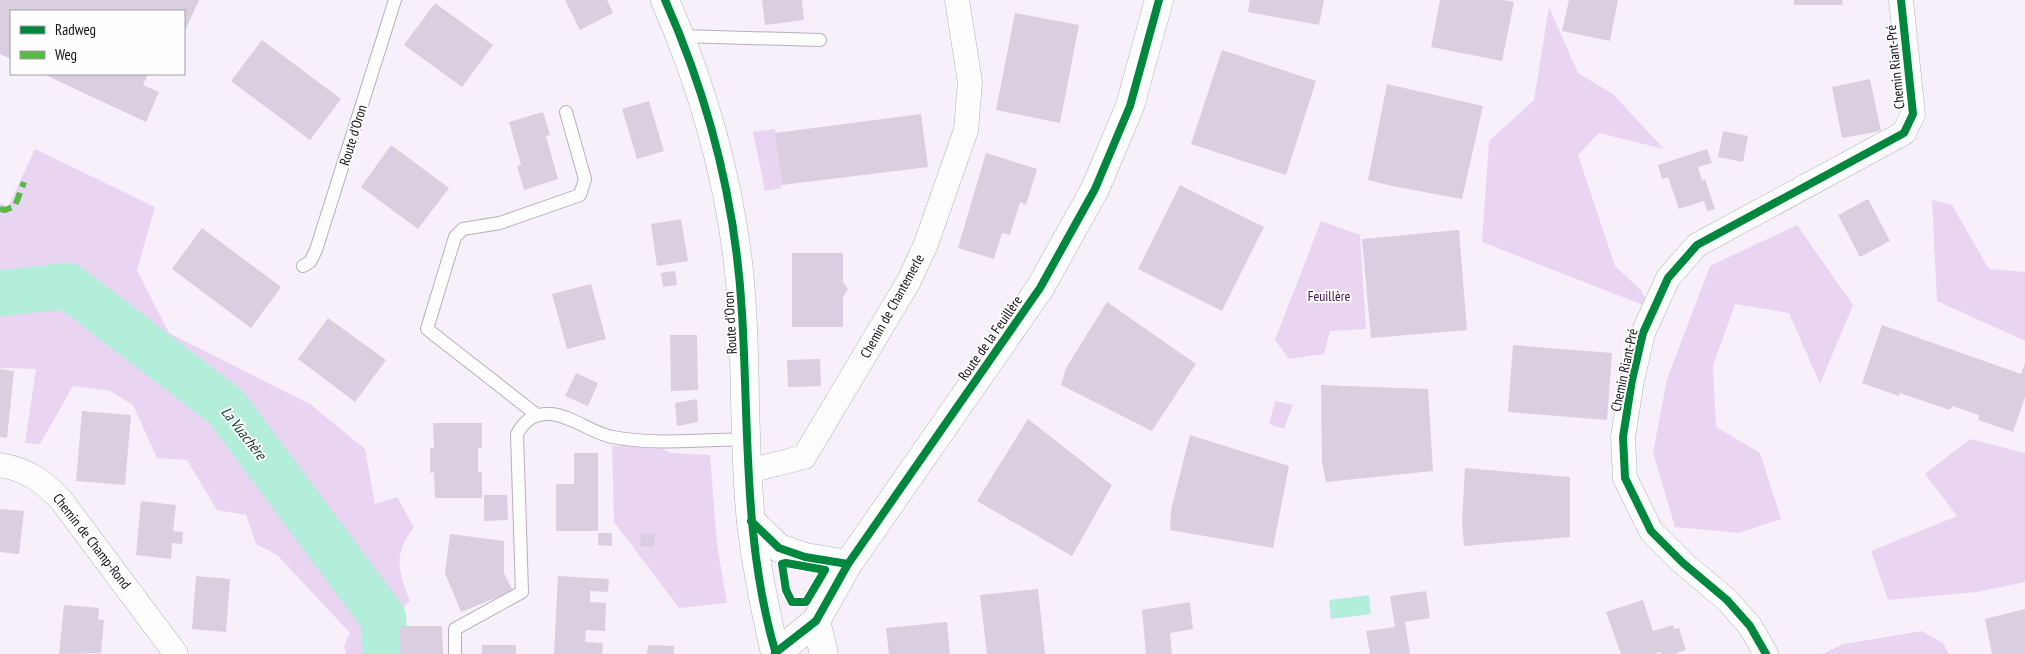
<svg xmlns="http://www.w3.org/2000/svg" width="2025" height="654" viewBox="0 0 2025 654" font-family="'PT Sans Narrow',sans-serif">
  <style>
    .green { fill: #e9d5f2 }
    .water { fill: #b2eeda }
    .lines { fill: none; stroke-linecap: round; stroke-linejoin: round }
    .river { stroke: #b2eeda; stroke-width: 46 }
    .building { fill: #dacee0 }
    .service-casing { stroke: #b5b0b8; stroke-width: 14 }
    .minor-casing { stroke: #b5b0b8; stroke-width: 25 }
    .tertiary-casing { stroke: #b5b0b8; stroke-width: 29 }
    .secondary-casing { stroke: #b5b0b8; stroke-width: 29 }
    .service { stroke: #fefdfe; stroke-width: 12 }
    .minor { stroke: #fefdfe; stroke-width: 24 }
    .tertiary { stroke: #fefdfe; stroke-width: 28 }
    .secondary { stroke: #fefdfe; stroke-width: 28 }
    .quiet { stroke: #58b947; stroke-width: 6; stroke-dasharray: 12 6; stroke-linecap: butt }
    .cycleway-casing { stroke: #fefefe; stroke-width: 11 }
    .cycleway { stroke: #00873e; stroke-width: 8 }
    .labels { text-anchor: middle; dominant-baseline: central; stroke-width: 4; stroke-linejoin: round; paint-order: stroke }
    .street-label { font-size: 14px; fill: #140f17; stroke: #fefefe }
    .park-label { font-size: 14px; fill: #450e59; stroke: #fefefe }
    .water-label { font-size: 15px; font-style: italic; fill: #0c3528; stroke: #fefefe }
  </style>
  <rect width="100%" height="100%" fill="#f7f0fa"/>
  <path class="green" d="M 1549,7 L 1578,73 L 1613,94 L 1664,149 L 1599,133 L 1578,155 L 1615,266 L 1642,291 L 1648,307 L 1482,242 L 1489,141 L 1534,100 Z
    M 775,129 L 782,188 L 765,191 L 753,132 Z
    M 35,149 L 155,207 L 137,270 L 169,333 L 310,404 L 365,449 L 375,504 L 397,497 L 414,527 C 393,554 398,571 410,601 L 390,622 L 392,654 L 346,654 L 344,646 L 350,633 L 277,555 L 256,544 L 246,515 L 217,510 L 187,460 L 157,458 L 133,405 L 110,391 L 73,386 L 40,444 L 25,443 L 36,369 L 0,368 L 0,203 L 8,207 Z
    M 1932,200 L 1952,205 L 1989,269 L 2025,272 L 2025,341 L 1937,301 Z
    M 1321,221 L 1360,235 L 1366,329 L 1330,331 L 1324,354 L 1289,359 L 1275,340 Z
    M 1797,225 L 1853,305 L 1820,384 L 1789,313 L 1735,304 L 1713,366 L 1716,427 L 1760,453 L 1781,519 L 1739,533 L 1675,527 L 1653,453 L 1667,379 L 1710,266 Z
    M 1275,401 L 1293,405 L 1284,429 L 1269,424 Z
    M 1970,439 L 2025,453 L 2025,582 L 1977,592 L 1888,600 L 1871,551 L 1957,516 L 1925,474 Z
    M 612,446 L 657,446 L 671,453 L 710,455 L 717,544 L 727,603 L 679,608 L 614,522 Z
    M 1922,631 L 1943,643 L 1949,654 L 1822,654 L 1844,644 Z"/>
  <path class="water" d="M 1369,595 L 1371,614 L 1331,619 L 1329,600 Z"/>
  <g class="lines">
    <path class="river" d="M 0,293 L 68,286 L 226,407 L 383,618 L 386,654"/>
  </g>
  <path class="building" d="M 0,0 L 199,0 L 184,33 L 184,11 L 11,11 L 11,59 L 0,54 Z
    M 565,0 L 607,0 L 613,13 L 580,30 Z
    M 762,0 L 802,0 L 804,20 L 765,25 Z
    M 1250,0 L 1324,0 L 1319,25 L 1248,12 Z
    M 1440,0 L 1503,0 L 1514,2 L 1502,61 L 1431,47 Z
    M 1569,0 L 1618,0 L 1610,41 L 1562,31 Z
    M 1794,0 L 1842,0 L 1843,5 L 1794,5 Z
    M 435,3 L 493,45 L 462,87 L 404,45 Z
    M 1015,13 L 1079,25 L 1060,123 L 996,110 Z
    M 262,40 L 341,99 L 310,140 L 231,81 Z
    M 1222,50 L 1316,81 L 1286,175 L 1191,144 Z
    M 43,74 L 148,74 L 143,85 L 159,92 L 146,122 Z
    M 1870,79 L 1881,131 L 1842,138 L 1832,87 Z
    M 1387,84 L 1483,106 L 1462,199 L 1392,186 L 1368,180 Z
    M 649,101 L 664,151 L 637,159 L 622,109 Z
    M 543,112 L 550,135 L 546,136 L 558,179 L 524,190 L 517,166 L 521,165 L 509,122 Z
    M 921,114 L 928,167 L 782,185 L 775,133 Z
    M 1723,131 L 1748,136 L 1743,162 L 1718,157 Z
    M 391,145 L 449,188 L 418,229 L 361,187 Z
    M 1707,149 L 1712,163 L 1698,167 L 1702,181 L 1705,179 L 1715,209 L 1707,211 L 1704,201 L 1679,209 L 1668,177 L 1662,179 L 1658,165 Z
    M 986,153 L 1037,169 L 1026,205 L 1020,202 L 1010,235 L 1002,233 L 994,259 L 958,248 Z
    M 1180,185 L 1264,227 L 1222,311 L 1138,269 Z
    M 1868,199 L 1890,241 L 1860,257 L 1838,215 Z
    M 681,219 L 688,261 L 657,266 L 651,224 Z
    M 202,228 L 281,287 L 251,328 L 172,269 Z
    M 1459,230 L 1467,330 L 1371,338 L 1362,239 Z
    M 792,253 L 843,253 L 843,282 L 848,289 L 843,298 L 843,327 L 792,327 Z
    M 675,271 L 677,285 L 663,287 L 661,273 Z
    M 591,284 L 606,339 L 567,349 L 552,294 Z
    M 1107,302 L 1196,364 L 1152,431 L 1061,385 L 1066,368 Z
    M 328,318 L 386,360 L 355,402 L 298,359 Z
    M 1882,325 L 2021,374 L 2025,363 L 2025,397 L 2013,432 L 1978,420 L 1979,415 L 1952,406 L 1950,410 L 1900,393 L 1899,396 L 1862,383 Z
    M 670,335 L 697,335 L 698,390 L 671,391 Z
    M 1513,345 L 1612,353 L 1607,420 L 1508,412 Z
    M 820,359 L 821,386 L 788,387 L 787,360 Z
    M 0,369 L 14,371 L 7,438 L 0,437 Z
    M 576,373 L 598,383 L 588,406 L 565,396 Z
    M 1321,385 L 1428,389 L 1433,471 L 1326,482 L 1322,462 Z
    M 697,399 L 698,422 L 677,426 L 675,403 Z
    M 82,411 L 131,415 L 125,485 L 76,481 Z
    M 1028,419 L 1112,485 L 1072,556 L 977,501 Z
    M 433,423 L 482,423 L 482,448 L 478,448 L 478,472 L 482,472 L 482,498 L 435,498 L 434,472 L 430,473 L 430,448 L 434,448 Z
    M 1190,435 L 1289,466 L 1273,548 L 1170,530 L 1171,510 Z
    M 574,453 L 598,453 L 598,531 L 556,531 L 556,484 L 574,484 Z
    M 1465,468 L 1570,477 L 1570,537 L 1464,546 L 1462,522 Z
    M 484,495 L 507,495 L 508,520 L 484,521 Z
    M 141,501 L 176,505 L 173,531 L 183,532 L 182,544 L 172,543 L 171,559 L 136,555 Z
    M 0,509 L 24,511 L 19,554 L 0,552 Z
    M 598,533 L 612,533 L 612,546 L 598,545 Z
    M 450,534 L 504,541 L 504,573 L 513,591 L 461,612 L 445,573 Z
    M 641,534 L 655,534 L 654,547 L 640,546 Z
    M 196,576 L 230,579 L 226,632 L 192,629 Z
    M 558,576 L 609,579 L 608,592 L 590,591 L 590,602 L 606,603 L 605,631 L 586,630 L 585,642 L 603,643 L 602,654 L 554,654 Z
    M 1038,589 L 1045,654 L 987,654 L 980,595 Z
    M 1426,591 L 1430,618 L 1405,622 L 1410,654 L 1370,654 L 1366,631 L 1395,627 L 1390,596 Z
    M 1643,600 L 1653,631 L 1673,625 L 1674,629 L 1679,628 L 1686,650 L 1674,654 L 1661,654 L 1661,652 L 1654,654 L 1621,654 L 1606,612 Z
    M 1190,602 L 1193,629 L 1170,633 L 1172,654 L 1146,654 L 1142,610 Z
    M 64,605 L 99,608 L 98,619 L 104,620 L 101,653 L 59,654 Z
    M 2025,609 L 2025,654 L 1992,654 L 1985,619 Z
    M 947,622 L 950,654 L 889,654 L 886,628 Z
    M 399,626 L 442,626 L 443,654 L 400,654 Z
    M 482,645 L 516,645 L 516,654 L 482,654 Z
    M 648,645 L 674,646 L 674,654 L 647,654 Z"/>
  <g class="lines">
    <defs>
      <path id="service" d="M 681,36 L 820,40
        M 303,266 L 310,262 L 316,250 L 395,0
        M 537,415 L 427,329 L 455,237 L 463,229 L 500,223 L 580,195 L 585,179 L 566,112
        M 455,654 L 455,629 L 522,592 L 517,434 C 525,420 534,413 551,414 C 572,416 592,433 612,437 C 654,445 705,440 748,439"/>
      <path id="minor" d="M 0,465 C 26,469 43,481 61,500 L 176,654
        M 749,471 L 804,457 L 909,281 L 926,244 L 966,130 L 970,82 L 957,0
        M 1766,654 L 1750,626 L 1727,600 L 1683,563 L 1651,531 L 1625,478 L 1623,437 L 1632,380 L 1643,333 L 1668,278 L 1697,245 L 1904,133 L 1913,114 L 1901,0"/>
      <path id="tertiary" d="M 665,0 C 701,83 727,171 738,262 C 748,348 742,436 751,522 C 756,567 765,609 775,653"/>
      <path id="secondary" d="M 751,521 L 779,548 L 805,557 L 848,564
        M 816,621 L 824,654
        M 776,654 L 816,621 L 848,564 L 1040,288 L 1095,189 L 1130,106 L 1159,0"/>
    </defs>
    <use href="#service" class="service-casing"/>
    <use href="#minor" class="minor-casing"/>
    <use href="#tertiary" class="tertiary-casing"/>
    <use href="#secondary" class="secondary-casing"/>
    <use href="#service" class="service"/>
    <use href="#minor" class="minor"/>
    <use href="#tertiary" class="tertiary"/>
    <use href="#secondary" class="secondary"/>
    <path class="quiet" d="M 0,209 L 5,210 L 15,206 L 24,182"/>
    <defs>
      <path id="cycleway" d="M 665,0 C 709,99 736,205 742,313 C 749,428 743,543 776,654
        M 751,521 L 779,548 L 805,557 L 848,564
        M 786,563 L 825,570 L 806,602 L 792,602 L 786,590 L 782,564 Z
        M 775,653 L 816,621 L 848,564 L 1040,288 L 1095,189 L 1130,106 L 1159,0
        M 1766,654 L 1750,626 L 1727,600 L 1683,563 L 1651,531 L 1625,478 L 1623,437 L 1632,380 L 1643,333 L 1668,278 L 1697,245 L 1904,133 L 1913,114 L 1901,0"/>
    </defs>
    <use href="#cycleway" class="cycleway-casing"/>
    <use href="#cycleway" class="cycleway"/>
  </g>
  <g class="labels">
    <g class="street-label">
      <text transform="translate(1895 67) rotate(-96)">Chemin Riant-Pré</text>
      <text transform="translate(353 135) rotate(-73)">Route d'Oron</text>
      <text transform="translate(892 306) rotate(-61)">Chemin de Chantemerle</text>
      <text transform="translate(730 323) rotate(-93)">Route d'Oron</text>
      <text transform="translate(990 338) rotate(-55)">Route de la Feuillère</text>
      <text transform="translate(1624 370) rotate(-78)">Chemin Riant-Pré</text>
      <text transform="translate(92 541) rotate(52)">Chemin de Champ-Rond</text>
    </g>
    <g class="park-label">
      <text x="1329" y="296">Feuillère</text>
    </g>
    <g class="water-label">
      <text transform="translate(244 433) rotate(52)">La Vuachère</text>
    </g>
  </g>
  <rect x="10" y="10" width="175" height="65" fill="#fefefe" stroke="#a09ea2"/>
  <rect x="20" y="26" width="25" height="8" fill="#00873e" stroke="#a09ea2"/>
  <text x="55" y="35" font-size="15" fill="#140f17">Radweg</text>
  <rect x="20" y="51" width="25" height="8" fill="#58b947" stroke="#a09ea2"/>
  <text x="55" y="60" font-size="15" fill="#140f17">Weg</text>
</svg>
